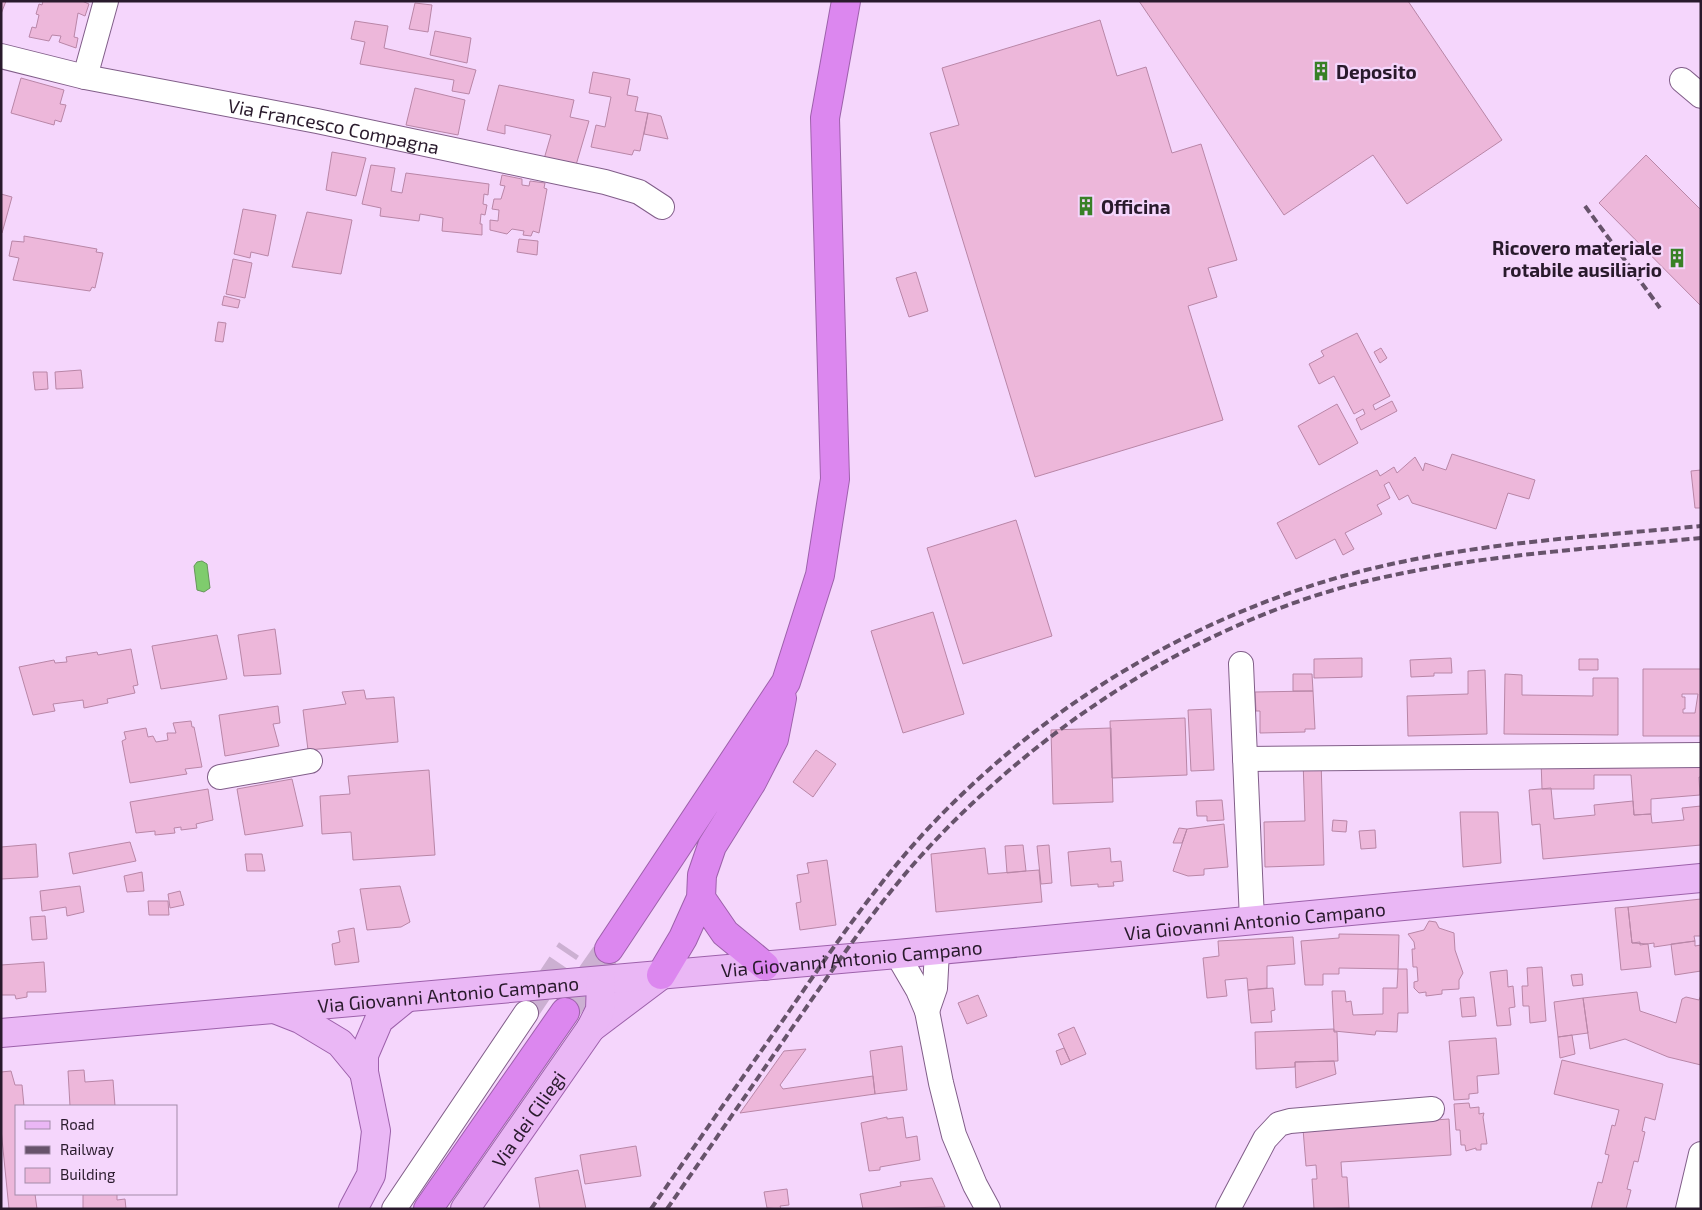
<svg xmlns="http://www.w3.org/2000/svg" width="1702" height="1210" viewBox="0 0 1702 1210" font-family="'Exo 2',sans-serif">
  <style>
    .water { fill: #7fcc6d; stroke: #65975a }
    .building { fill: #edb7da; stroke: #b986a7; fill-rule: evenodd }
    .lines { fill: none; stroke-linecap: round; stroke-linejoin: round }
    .minor-tunnel { stroke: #ccb0d2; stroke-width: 24; stroke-dasharray: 24 12; stroke-linecap: butt }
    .highway-tunnel { stroke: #ccb0d2; stroke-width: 28; stroke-dasharray: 28 14; stroke-linecap: butt }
    .minor-casing { stroke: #815e89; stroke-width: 26 }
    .major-casing { stroke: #9d61ab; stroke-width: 30 }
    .highway-casing { stroke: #9d61ab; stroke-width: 30 }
    .minor { stroke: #fff; stroke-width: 24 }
    .major { stroke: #eab7f5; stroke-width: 28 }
    .highway { stroke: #dc87ef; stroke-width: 28 }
    .rail { stroke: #67536b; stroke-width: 4; stroke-dasharray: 8 4; stroke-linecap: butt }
    .labels { text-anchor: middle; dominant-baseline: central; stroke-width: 4.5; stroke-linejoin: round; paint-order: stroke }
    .poi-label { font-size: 19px; font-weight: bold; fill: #291a2c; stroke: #f5d6fc; text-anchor: start }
    .street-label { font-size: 19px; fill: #291a2c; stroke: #f5d6fc }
  </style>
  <rect width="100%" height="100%" fill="#f5d6fc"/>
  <path class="water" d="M 202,561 L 207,564 L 210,588 L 204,592 L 197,590 L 194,566 L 197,562 Z"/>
  <path class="building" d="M 1,1 L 6,1 L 1,14 Z
    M 43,1 L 82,1 L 89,4 L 85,16 L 78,13 L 74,37 L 78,38 L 76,48 L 59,42 L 61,36 L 52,35 L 49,41 L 29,37 L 32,27 L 36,28 L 39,15 L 36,14 L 39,4 L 42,5 Z
    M 1139,1 L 1408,1 L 1502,140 L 1407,204 L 1373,155 L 1284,215 Z
    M 415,3 L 432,5 L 428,32 L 409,29 Z
    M 1100,20 L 1117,76 L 1146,67 L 1172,153 L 1201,144 L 1237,260 L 1208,268 L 1217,297 L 1188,306 L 1223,420 L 1035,477 L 930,133 L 959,125 L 942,68 Z
    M 355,21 L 388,26 L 384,48 L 476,70 L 469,94 L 452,91 L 454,80 L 360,64 L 365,42 L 351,39 Z
    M 435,31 L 471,38 L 467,63 L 430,55 Z
    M 593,72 L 630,79 L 627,95 L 638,97 L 635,111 L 648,113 L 640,151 L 634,150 L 632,155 L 591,147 L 596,125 L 605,127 L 611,97 L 589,93 Z
    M 21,78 L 64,90 L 60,104 L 66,105 L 61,122 L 55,120 L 54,125 L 11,113 Z
    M 499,85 L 574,100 L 570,117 L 589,121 L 576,165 L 544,159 L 551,135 L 505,125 L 505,134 L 487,130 Z
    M 415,88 L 465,100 L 458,135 L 406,125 Z
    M 648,113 L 661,116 L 668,139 L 644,134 Z
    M 332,152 L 366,158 L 356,196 L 326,190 Z
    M 1646,155 L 1701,210 L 1701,306 L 1599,203 Z
    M 371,165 L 395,168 L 391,191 L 402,193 L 406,173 L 489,184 L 488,195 L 484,194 L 483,204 L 487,205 L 485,215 L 481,214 L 480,224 L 482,224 L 482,235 L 442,231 L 443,218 L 420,214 L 419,221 L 380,216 L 381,208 L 362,204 Z
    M 502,175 L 522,179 L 522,185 L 529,186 L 530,181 L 545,183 L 544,188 L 547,189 L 539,233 L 533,231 L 531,236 L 523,235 L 524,231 L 512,229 L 507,234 L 490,230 L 490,220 L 498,221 L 499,210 L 492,209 L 494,199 L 501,199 L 505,186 L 500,185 Z
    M 1,194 L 12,197 L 2,233 L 1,233 Z
    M 243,209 L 276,215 L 268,256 L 251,252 L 250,258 L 234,254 Z
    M 307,212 L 352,220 L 341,274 L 292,267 Z
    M 24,236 L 97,249 L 96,252 L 103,253 L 95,288 L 92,287 L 90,291 L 13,280 L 19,258 L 9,256 L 12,241 L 24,242 Z
    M 519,239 L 538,241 L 537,255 L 517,252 Z
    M 233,259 L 252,263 L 245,298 L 226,294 Z
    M 916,272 L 928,311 L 909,317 L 896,278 Z
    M 224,296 L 240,300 L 238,308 L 222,305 Z
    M 218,322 L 226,323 L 223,342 L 215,341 Z
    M 1357,333 L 1390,396 L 1373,405 L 1375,410 L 1392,401 L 1397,411 L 1361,430 L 1356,419 L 1365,414 L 1363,409 L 1354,414 L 1334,376 L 1319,384 L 1309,364 L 1324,356 L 1321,351 Z
    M 1381,348 L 1387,358 L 1380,363 L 1374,352 Z
    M 81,370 L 83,388 L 56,389 L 55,372 Z
    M 33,372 L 47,372 L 48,389 L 35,390 Z
    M 1337,404 L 1358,443 L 1319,465 L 1298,426 Z
    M 1452,454 L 1535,480 L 1529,499 L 1508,493 L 1496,529 L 1412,503 L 1408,495 L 1399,500 L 1389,482 L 1384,485 L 1390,498 L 1377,505 L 1382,514 L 1345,533 L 1354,549 L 1343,555 L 1335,539 L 1296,559 L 1277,523 L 1377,470 L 1380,476 L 1394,467 L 1397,473 L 1415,457 L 1423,471 L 1425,463 L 1446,470 Z
    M 1701,470 L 1701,508 L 1695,508 L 1691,471 Z
    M 1016,520 L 1052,636 L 963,664 L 927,548 Z
    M 933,612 L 964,714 L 903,733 L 871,631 Z
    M 275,629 L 281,674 L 244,676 L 238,635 Z
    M 217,635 L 227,679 L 161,689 L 152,646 Z
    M 131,649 L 138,685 L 133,686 L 135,693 L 107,699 L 108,703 L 84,708 L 83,700 L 53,704 L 55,711 L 33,715 L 19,667 L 54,660 L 55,663 L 67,662 L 66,657 L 97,652 L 98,655 Z
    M 1362,658 L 1362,677 L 1314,678 L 1314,659 Z
    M 1451,658 L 1452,673 L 1434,673 L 1434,676 L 1411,677 L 1410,660 Z
    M 1579,659 L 1598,659 L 1598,670 L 1579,670 Z
    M 1643,669 L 1701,669 L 1701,736 L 1643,736 ZM 1682,694 L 1698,694 L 1695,713 L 1683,713 L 1683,709 L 1685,709 L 1685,697 L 1682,697 Z
    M 1485,670 L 1487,734 L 1408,736 L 1407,696 L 1468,694 L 1468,671 Z
    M 1293,674 L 1312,674 L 1313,691 L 1293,691 Z
    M 1505,674 L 1522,675 L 1522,695 L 1593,696 L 1593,678 L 1618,678 L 1618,735 L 1504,734 Z
    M 364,690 L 366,699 L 394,697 L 398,742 L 308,750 L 303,710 L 346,704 L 342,692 Z
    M 1313,691 L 1315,729 L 1305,729 L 1305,732 L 1260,733 L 1260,711 L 1256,711 L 1255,692 Z
    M 278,706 L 280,723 L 273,724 L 279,746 L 225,756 L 219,715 Z
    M 1211,709 L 1214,770 L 1191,771 L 1188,710 Z
    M 1185,718 L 1187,775 L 1112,778 L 1110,721 Z
    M 191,721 L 192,727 L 194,727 L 202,767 L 185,769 L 187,774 L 130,783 L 122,741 L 126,739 L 124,732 L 146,728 L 148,737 L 153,736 L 156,742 L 168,740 L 167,733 L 176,733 L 173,723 Z
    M 1111,728 L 1113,802 L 1053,804 L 1051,730 Z
    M 816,750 L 836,764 L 813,797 L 793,782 Z
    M 1321,759 L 1324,865 L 1265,867 L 1264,822 L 1305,821 L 1303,760 Z
    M 1541,760 L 1701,761 L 1701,777 L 1699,777 L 1700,795 L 1651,799 L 1651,814 L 1634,815 L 1631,775 L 1594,775 L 1594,789 L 1542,789 Z
    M 429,770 L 435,855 L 353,860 L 351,832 L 322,834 L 320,796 L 350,794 L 348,776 Z
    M 292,779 L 303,826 L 245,835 L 237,789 Z
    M 1551,788 L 1554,819 L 1595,815 L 1594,805 L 1633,801 L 1634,815 L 1651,814 L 1652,823 L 1684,820 L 1682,808 L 1701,806 L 1701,845 L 1543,859 L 1540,824 L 1532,825 L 1529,790 Z
    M 208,789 L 213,820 L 196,824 L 197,828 L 181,830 L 181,827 L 174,828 L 175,833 L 155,835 L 155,831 L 136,833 L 130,802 Z
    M 1222,800 L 1224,820 L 1207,821 L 1207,816 L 1197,816 L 1196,801 Z
    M 1460,812 L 1498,812 L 1501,863 L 1463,867 Z
    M 1333,820 L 1347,821 L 1346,832 L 1332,831 Z
    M 1224,824 L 1228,867 L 1204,869 L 1204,875 L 1188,876 L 1173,871 L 1187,829 Z
    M 1179,828 L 1187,829 L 1182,843 L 1173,843 Z
    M 1375,830 L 1376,848 L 1361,849 L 1359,831 Z
    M 130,842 L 136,861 L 73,874 L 69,853 Z
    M 36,844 L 38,877 L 1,879 L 1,847 Z
    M 1023,845 L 1026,871 L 1007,873 L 1005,846 Z
    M 1049,845 L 1052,883 L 1041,884 L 1037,846 Z
    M 985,848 L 988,874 L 1039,870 L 1042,902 L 936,912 L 931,854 Z
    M 1110,848 L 1111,862 L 1121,861 L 1123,881 L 1113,882 L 1114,886 L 1098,887 L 1098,884 L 1071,886 L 1068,852 Z
    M 245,854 L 262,854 L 265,871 L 247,871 Z
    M 827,860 L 836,925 L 800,930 L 796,903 L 801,902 L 797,875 L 809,873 L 807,863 Z
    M 142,872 L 144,891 L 127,892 L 124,876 Z
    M 80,886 L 84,912 L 67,916 L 66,907 L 42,911 L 40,891 Z
    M 400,886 L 410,922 L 401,927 L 367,930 L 360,889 Z
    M 180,891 L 184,905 L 170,908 L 168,894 Z
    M 1701,899 L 1701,936 L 1694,936 L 1695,941 L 1654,947 L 1654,943 L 1640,945 L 1640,942 L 1632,943 L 1628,907 Z
    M 148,901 L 168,901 L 169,915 L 149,915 Z
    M 1628,907 L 1632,943 L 1648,944 L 1651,967 L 1621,970 L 1615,908 Z
    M 45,916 L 47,939 L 32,940 L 30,917 Z
    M 1429,921 L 1436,922 L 1439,928 L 1454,933 L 1455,950 L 1463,973 L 1459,980 L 1459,989 L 1442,990 L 1442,994 L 1426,996 L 1426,992 L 1419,993 L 1414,988 L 1414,982 L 1418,981 L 1417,967 L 1413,967 L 1412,949 L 1415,949 L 1414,942 L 1408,934 L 1424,930 Z
    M 354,928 L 359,962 L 335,965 L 332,944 L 340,942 L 338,931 Z
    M 1339,934 L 1399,935 L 1398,969 L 1339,968 L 1339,974 L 1323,974 L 1323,985 L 1305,985 L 1301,941 L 1339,938 Z
    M 1293,937 L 1295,964 L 1267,966 L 1267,988 L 1248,990 L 1247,978 L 1225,980 L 1227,996 L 1207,998 L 1203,958 L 1219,956 L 1218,941 Z
    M 1695,941 L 1695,946 L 1701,945 L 1701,971 L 1675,975 L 1671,944 Z
    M 44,962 L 46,992 L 27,992 L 27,997 L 16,999 L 15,995 L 1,995 L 1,965 Z
    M 1542,967 L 1546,1021 L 1530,1023 L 1529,1006 L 1523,1006 L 1522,986 L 1528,986 L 1527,968 Z
    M 1398,969 L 1407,969 L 1408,1013 L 1398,1013 L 1397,1032 L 1376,1031 L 1375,1035 L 1334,1031 L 1332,991 L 1345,991 L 1346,1002 L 1351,1001 L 1353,1015 L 1383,1014 L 1383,988 L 1397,988 Z
    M 1507,970 L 1508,987 L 1513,986 L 1515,1007 L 1509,1008 L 1511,1025 L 1497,1026 L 1490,972 Z
    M 1582,974 L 1583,985 L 1573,986 L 1571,975 Z
    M 1273,988 L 1275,1010 L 1271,1011 L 1272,1022 L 1251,1023 L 1248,990 Z
    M 1637,992 L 1640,1011 L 1676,1023 L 1682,999 L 1686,997 L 1699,1000 L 1701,995 L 1701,1065 L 1668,1057 L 1625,1039 L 1590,1049 L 1583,998 Z
    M 978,995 L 987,1016 L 967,1024 L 958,1003 Z
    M 1474,997 L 1476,1016 L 1462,1017 L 1460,998 Z
    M 1583,998 L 1588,1033 L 1558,1037 L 1554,1002 Z
    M 1074,1027 L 1086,1054 L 1070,1061 L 1058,1034 Z
    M 1334,1029 L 1334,1032 L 1337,1032 L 1338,1061 L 1295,1062 L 1295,1067 L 1256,1069 L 1255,1032 Z
    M 1572,1035 L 1575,1054 L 1560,1058 L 1558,1037 Z
    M 1496,1038 L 1499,1074 L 1477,1076 L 1478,1093 L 1469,1094 L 1469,1099 L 1454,1100 L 1449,1041 Z
    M 902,1046 L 907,1090 L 875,1094 L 870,1051 Z
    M 1064,1048 L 1070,1061 L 1061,1065 L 1056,1051 Z
    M 806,1049 L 780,1085 L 783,1089 L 873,1076 L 875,1094 L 740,1113 L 784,1051 Z
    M 1562,1060 L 1663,1084 L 1655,1120 L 1645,1117 L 1642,1131 L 1645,1132 L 1638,1162 L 1634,1161 L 1627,1189 L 1631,1190 L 1626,1209 L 1591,1209 L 1598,1182 L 1602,1183 L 1609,1155 L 1605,1154 L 1612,1125 L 1615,1126 L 1619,1110 L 1554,1094 Z
    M 1334,1061 L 1336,1074 L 1296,1088 L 1295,1062 Z
    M 84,1070 L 85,1082 L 113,1080 L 115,1106 L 70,1106 L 68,1071 Z
    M 11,1071 L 15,1085 L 22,1085 L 24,1106 L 16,1106 L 16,1194 L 35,1194 L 37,1209 L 9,1209 L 1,1129 L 1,1072 Z
    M 1469,1103 L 1470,1108 L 1479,1107 L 1479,1114 L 1484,1113 L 1483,1117 L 1487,1144 L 1481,1144 L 1481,1150 L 1476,1150 L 1476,1148 L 1466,1151 L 1465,1145 L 1461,1145 L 1460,1130 L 1456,1130 L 1454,1104 Z
    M 887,1117 L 887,1119 L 903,1117 L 906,1138 L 917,1136 L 920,1160 L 880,1167 L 880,1170 L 869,1171 L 861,1123 Z
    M 1449,1119 L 1451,1155 L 1341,1162 L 1342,1177 L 1347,1177 L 1349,1208 L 1314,1209 L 1312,1179 L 1317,1179 L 1316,1165 L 1306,1166 L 1303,1129 Z
    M 636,1146 L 641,1176 L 585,1184 L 580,1155 Z
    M 578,1170 L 586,1209 L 540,1209 L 535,1178 Z
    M 932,1178 L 945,1207 L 863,1209 L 860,1194 L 901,1186 L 900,1182 Z
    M 787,1189 L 789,1205 L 780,1206 L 781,1209 L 767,1208 L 764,1192 Z
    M 83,1194 L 117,1194 L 117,1200 L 125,1199 L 126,1209 L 83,1209 Z"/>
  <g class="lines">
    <path class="minor-tunnel" d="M 526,1013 L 569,949"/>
    <path class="highway-tunnel" d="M 565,1012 L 609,949"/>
    <defs>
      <g id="minor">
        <path id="s1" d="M 1,56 L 85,77 L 317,121 L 605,182 L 639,192 L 662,207"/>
        <path d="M 85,77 L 106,1"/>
        <path d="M 1682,80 L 1701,96"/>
        <path d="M 1241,664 L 1252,920"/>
        <path d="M 1245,759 L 1701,755"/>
        <path d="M 220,777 L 310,761"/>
        <path d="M 897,954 L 918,990 L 927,1011 L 941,1083 L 954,1135 L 975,1185 L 988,1209"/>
        <path d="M 927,1011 L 935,988 L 937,951"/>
        <path d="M 394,1209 L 526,1013"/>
        <path d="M 1228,1209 L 1265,1139 L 1279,1124 L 1290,1121 L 1432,1109"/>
        <path d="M 1688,1209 L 1701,1154"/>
      </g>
      <g id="major">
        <path d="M 277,1010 L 300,1019 L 340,1043 L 364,1072"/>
        <path d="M 591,1028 L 660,976"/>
        <path id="s2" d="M 1,1033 L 897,954 L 1701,878"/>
        <path d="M 353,1209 L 371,1175 L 376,1131 L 364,1072 L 364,1055 L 379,1020 L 406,998"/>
        <path id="s3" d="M 465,1209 L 591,1028 L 600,1010 L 601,981"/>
      </g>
      <path id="highway" d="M 701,898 L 725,933 L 765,966
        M 609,949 L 786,682 L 820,575 L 835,479 L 825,118 L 846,1
        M 661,975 L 683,938 L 701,898 L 702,875 L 712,846 L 752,782 L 774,739 L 782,698
        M 428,1209 L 565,1012"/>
    </defs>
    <use href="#minor" class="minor-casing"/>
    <use href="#major" class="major-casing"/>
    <use href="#highway" class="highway-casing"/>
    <use href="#minor" class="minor"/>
    <use href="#major" class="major"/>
    <use href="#highway" class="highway"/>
    <path class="rail" d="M 1585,206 L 1660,308
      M 651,1209 C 694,1147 737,1085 781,1023 C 821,965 861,906 907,852 C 1024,717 1186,617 1358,572 C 1470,543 1587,537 1701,526
      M 667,1209 C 708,1150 749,1091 790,1031 C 831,972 871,912 919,858 C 1034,730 1195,624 1363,582 C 1474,555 1588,549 1701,538"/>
  </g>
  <defs>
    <symbol id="building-bare" viewBox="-9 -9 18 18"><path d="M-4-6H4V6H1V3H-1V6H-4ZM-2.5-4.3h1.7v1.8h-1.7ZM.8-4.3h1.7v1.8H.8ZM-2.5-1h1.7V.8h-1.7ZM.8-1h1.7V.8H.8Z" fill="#388026" stroke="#f5d6fc" stroke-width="2.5" paint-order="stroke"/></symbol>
  </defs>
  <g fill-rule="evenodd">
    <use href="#building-bare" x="1307" y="57" width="28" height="28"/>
    <use href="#building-bare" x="1072" y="192" width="28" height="28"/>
    <use href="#building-bare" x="1663" y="244" width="28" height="28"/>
  </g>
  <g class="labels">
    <g class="poi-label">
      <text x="1336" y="71">Deposito</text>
      <text x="1101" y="206">Officina</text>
      <text x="1662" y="247" text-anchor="end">Ricovero materiale<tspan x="1662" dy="22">rotabile ausiliario</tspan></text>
    </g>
    <g class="street-label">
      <text stroke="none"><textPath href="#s1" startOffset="340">Via Francesco Compagna</textPath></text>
      <text stroke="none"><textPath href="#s2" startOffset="1259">Via Giovanni Antonio Campano</textPath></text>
      <text stroke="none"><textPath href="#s2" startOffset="854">Via Giovanni Antonio Campano</textPath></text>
      <text stroke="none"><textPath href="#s2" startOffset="449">Via Giovanni Antonio Campano</textPath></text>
      <text stroke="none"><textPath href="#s3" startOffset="110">Via dei Ciliegi</textPath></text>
    </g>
  </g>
  <rect width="1702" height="1210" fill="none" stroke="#291a2c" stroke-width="5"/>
  <rect x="15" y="1105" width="162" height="90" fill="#f5d6fc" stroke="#a38ba9"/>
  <rect x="25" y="1121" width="25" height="8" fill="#eab7f5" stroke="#a38ba9"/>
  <text x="60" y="1130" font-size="15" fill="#291a2c">Road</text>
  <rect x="25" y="1146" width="25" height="8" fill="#67536b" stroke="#a38ba9"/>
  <text x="60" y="1155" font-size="15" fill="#291a2c">Railway</text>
  <rect x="25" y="1168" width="25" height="15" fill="#edb7da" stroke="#a38ba9"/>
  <text x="60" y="1180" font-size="15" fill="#291a2c">Building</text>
</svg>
